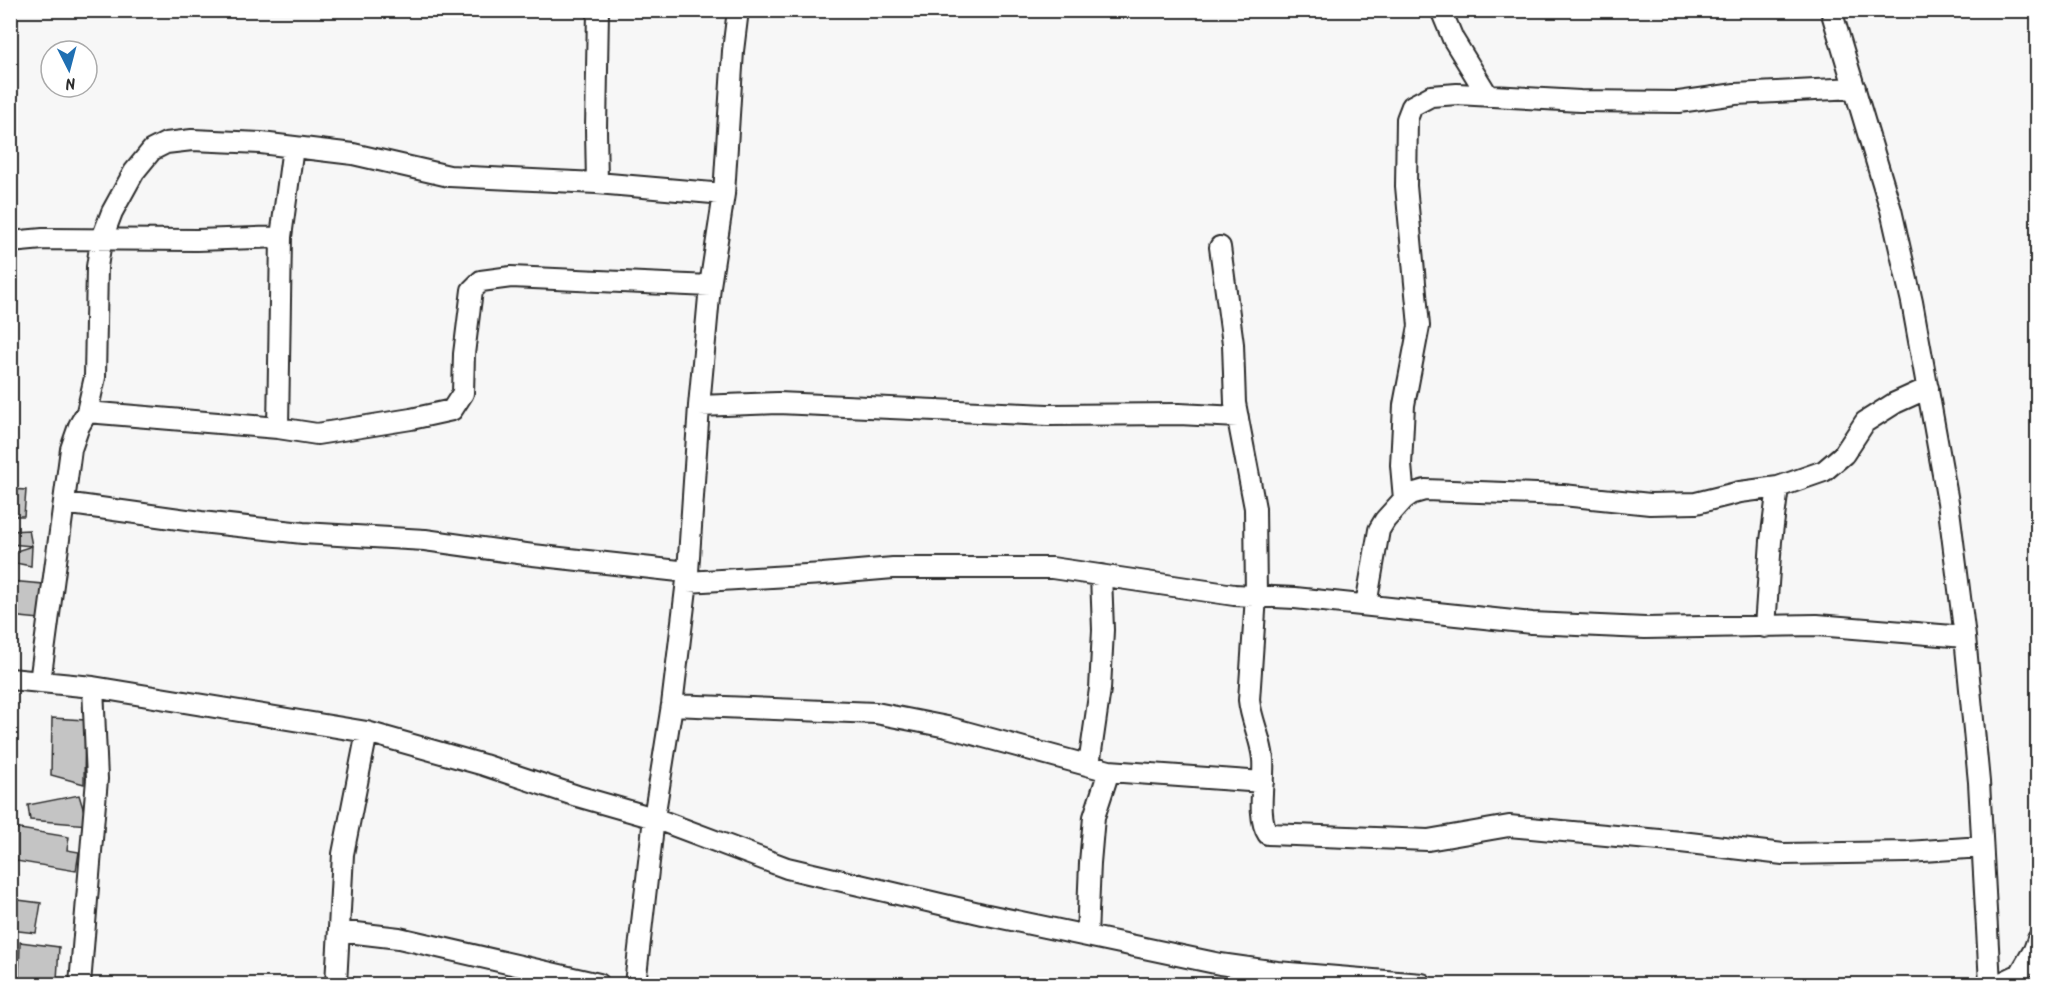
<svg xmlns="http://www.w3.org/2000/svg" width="2048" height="995" viewBox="0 0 2048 995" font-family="Kalam,sans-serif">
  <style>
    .building { fill: #c4c4c4; stroke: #2b2b2b; stroke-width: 1.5 }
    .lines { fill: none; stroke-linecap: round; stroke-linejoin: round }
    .minor-casing { stroke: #2b2b2b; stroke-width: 24 }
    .minor { stroke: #fff; stroke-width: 20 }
  </style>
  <rect width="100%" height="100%" fill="#f7f7f7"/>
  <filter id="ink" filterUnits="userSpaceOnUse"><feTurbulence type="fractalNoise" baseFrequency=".0167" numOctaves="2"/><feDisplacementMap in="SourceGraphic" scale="12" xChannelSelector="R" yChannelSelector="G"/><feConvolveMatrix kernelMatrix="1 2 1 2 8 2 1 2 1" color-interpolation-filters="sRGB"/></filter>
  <g filter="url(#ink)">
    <path class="building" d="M 10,489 L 26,490 L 24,516 L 10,516 Z
      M 29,530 L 32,546 L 10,544 L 10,531 Z
      M 32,546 L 31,566 L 10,562 L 10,553 Z
      M 10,581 L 43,584 L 40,619 L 10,616 Z
      M 52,718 L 85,720 L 84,784 L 51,775 Z
      M 79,795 L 88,825 L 30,820 L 28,805 Z
      M 14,828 L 69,837 L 67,850 L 79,852 L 76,871 L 10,860 Z
      M 10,899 L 41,903 L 36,933 L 10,930 Z
      M 10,940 L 14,941 L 11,976 L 10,976 Z
      M 20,942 L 59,947 L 57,980 L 19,978 Z
      M 10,976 L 28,979 L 28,984 L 10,984 Z"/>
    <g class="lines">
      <defs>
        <path id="minor" d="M 1441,10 L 1453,39 L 1488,96
          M 1831,10 L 1891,210 L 1912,302 L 1948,502 L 1965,637 L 1979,782 L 1990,984
          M 597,183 L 596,129 L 598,10
          M 10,242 L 43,239 L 197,240 L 281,237
          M 1220,247 L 1233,344 L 1235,403 L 1255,508 L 1256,596 L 1249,700 C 1251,720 1261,738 1263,759 C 1265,780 1256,816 1268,834 L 1428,840 L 1509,826 L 1681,842 L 1783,854 L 1908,852 L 1982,847
          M 699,406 L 778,403 L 1048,415 L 1179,414 L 1238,417
          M 87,412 L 278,428 L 317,434 L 411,419 L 452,410 L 463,393 L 464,354 L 472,290 L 481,281 L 511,277 L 710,286
          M 278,428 L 281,237 L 293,147
          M 1404,499 L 1401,465 L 1404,405 L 1419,326 L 1406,186 L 1407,119 L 1412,106 L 1431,96 L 1457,94 L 1580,101 L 1679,102 L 1735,94 L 1855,88
          M 64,503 L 201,522 L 303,533 L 425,540 L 533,555 L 688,572
          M 687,582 L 823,574 L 893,568 L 1052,568 L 1234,595 L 1295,598 L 1532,623 L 1645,628 L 1817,625 L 1965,637
          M 1366,605 L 1379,530 L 1385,520 L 1404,499 L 1411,494 L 1425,490 L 1563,495 L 1650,504 L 1696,503 L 1740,492 L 1778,487 L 1824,471 L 1844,454 L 1865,422 L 1895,403 L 1928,388
          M 1765,627 L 1771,541 L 1778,487
          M 10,679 L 93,687 L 367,732 L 484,765 L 577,796 L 654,818 L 787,868 L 983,914 L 1220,964 L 1277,972 L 1422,984
          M 40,682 L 71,449 L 79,426 L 87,412 L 95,377 L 97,267 L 101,241 L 112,212 L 134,172 L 152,150 L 166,143 L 192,140 L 261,143 L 353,154 L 449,176 L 597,183 L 724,194
          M 672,705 L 876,713 L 947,727 L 1109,771 L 1263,782
          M 1089,765 L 1100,689 L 1103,630 L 1101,575
          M 339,931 L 399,938 L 599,984
          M 1087,936 L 1090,863 L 1094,817 L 1109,771
          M 80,984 L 97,779 L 93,687
          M 336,984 L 343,854 L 367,732
          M 635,984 L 654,818 L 672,705 L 688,572 L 699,406 L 710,286 L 724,194 L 733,51 L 738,10
          M 1999,984 L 2020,974 L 2034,950 L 2038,939"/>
      </defs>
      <use href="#minor" class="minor-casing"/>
      <use href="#minor" class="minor"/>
    </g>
  </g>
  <rect width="2048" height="995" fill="none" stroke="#fff" stroke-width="36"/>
  <rect x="18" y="18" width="2012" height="959" fill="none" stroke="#2b2b2b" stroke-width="2" filter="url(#ink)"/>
  <g transform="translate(69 69) rotate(174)"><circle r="28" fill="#ffffff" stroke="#aaaaaa" stroke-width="1.5"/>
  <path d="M0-4.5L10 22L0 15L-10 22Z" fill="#1f6fb2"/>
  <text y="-9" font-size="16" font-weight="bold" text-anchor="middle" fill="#2b2b2b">N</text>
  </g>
</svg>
